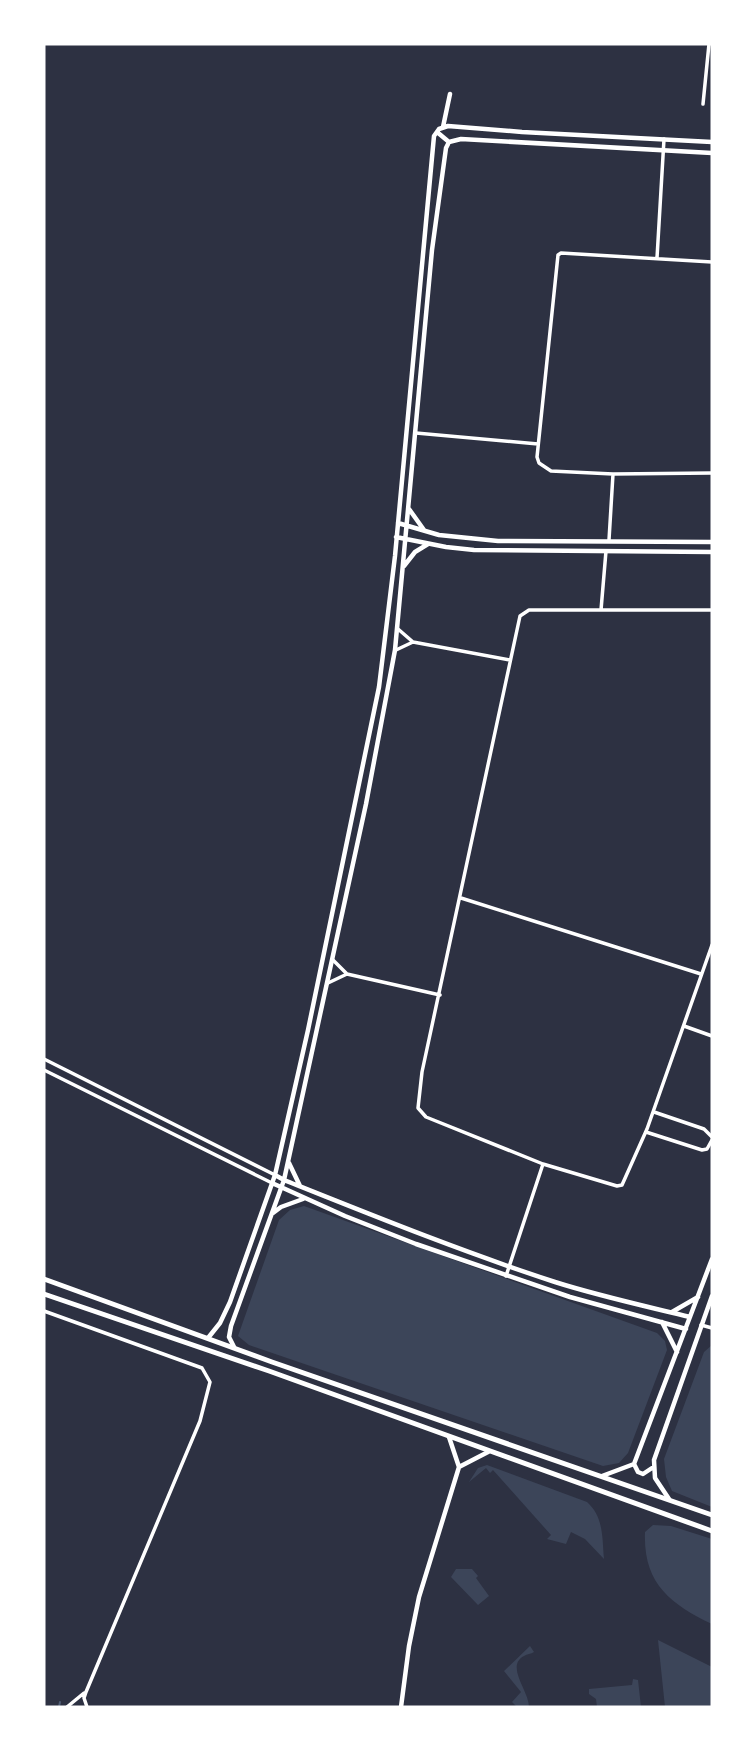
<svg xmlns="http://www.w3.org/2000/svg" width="756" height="1751" viewBox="0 0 756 1751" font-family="Mulish,sans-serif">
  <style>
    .green { fill: #3c4559 }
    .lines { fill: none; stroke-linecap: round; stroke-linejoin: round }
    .stream { stroke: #4f5d75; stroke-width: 2 }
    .minor { stroke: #fff; stroke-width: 3.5 }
    .tertiary { stroke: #fff; stroke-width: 4.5 }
    .secondary { stroke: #fff; stroke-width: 4.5 }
    .trunk { stroke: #fff; stroke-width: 5 }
  </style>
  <rect width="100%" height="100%" fill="#2d3142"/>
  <path class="green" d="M 304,1206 L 657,1333 L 665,1341 L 667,1350 L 628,1453 L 619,1463 L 603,1466 L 249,1345 L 238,1336 L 279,1220 L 290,1210 Z
    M 712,1345 L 712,1507 L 672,1491 L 666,1477 L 664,1459 L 704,1352 Z
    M 487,1465 L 587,1502 C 604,1517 602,1538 604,1559 L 585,1539 L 571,1532 L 566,1544 L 547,1539 L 551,1535 L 493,1470 L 490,1473 L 486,1468 L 469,1482 L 478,1468 Z
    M 653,1525 L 671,1526 L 712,1539 L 712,1624 C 670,1604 643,1583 645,1532 Z
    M 456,1569 L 472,1569 L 478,1576 L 476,1578 L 489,1596 L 478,1605 L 451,1577 Z
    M 658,1640 L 712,1667 L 712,1707 L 665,1707 Z
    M 530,1646 L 534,1652 C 531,1654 527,1654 524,1656 C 505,1666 529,1691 529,1707 L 517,1707 L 512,1702 L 521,1692 L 504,1671 Z
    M 633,1679 L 638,1680 L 641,1707 L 597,1707 L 596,1699 L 589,1694 L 589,1689 L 632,1685 Z"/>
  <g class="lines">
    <path class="stream" d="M 59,1707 L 60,1702"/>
    <path class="minor" d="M 703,104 L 709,44
      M 657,258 L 664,139
      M 712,262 L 561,253 L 558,255 L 537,457 L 539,463 L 551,471 L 613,474 L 712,473
      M 416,433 L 538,444
      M 609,540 L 613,474
      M 601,610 L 606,551
      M 712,610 L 529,610 L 520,616 L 422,1072 L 418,1108 L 426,1117 L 543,1164 L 617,1186 L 622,1185 L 647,1129 L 712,945
      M 398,629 L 413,642 L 510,660
      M 396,650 L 413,642
      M 461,898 L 701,974
      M 333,960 L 347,974 L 440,995
      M 328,983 L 347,974
      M 684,1026 L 712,1036
      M 44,1059 L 275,1175
      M 44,1070 L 272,1183
      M 654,1112 L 704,1129 L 712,1137
      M 646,1132 L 702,1150 L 707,1149 L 712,1140
      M 506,1276 L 543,1164
      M 44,1311 L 202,1368 L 210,1382 L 200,1421 L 86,1692 L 84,1698 L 87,1707
      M 701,1325 L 712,1328
      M 67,1707 L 84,1693"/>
    <path class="tertiary" d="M 443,127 L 450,94
      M 437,132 L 449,142
      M 409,509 L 424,530
      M 398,523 L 439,535 L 498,541 L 712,542
      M 396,537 L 446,547 L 474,550 L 712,552
      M 404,566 L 415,552 L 428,544
      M 289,1163 L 300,1186
      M 272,1183 L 345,1216 L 416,1244 L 570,1297 L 686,1329
      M 273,1213 L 281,1207 L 303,1199
      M 672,1312 L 698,1297
      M 690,1317 C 645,1306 599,1296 555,1282 C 463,1252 374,1216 284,1180 L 366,804 L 395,650 L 432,250 L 446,148 L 449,142 L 461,139 L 712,153
      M 662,1322 L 677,1352
      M 208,1338 L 220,1323 L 230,1302 L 275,1175 L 308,1030 L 379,687 L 395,556 L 434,136 L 439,129 L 448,126 L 522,132 L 712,142
      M 234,1347 L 229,1337 L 231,1326 L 284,1180 L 275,1175
      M 634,1464 L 638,1472 L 643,1474 L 652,1468
      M 602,1476 L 634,1464 L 712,1259
      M 669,1499 L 655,1478 L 654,1460 L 712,1296"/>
    <path class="secondary" d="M 459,1467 L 488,1452
      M 401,1707 L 409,1646 L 419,1597 L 459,1467 L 449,1437"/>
    <path class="trunk" d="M 44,1279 L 272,1362 L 712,1515
      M 44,1294 L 269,1371 L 712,1531"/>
  </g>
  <rect width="756" height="1751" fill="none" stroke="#ffffff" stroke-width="91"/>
</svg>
